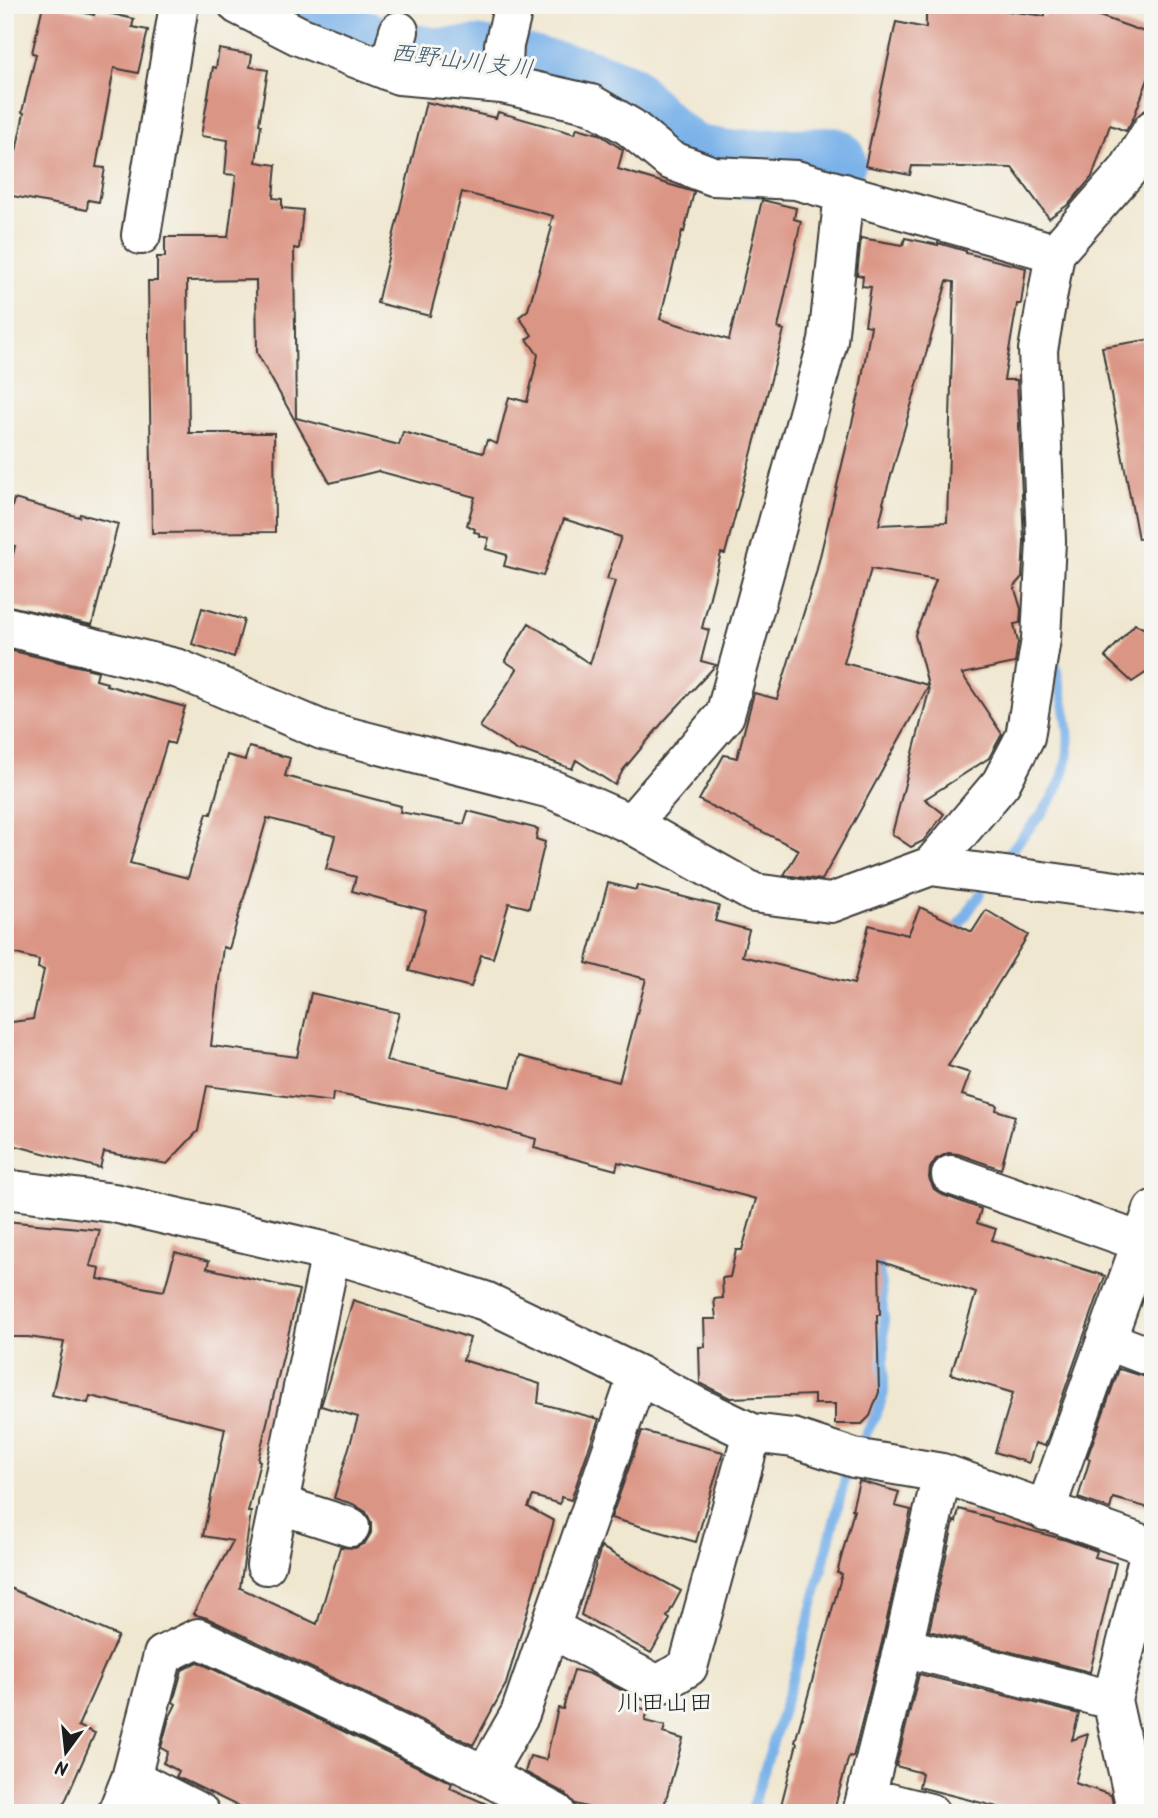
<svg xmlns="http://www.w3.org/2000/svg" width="1158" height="1818" viewBox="0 0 1158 1818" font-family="Kalam,'Klee One',sans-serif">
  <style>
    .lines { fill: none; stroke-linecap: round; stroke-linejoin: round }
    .stream { stroke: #7ab2e9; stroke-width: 10 }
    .river { stroke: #7ab2e9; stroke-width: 68 }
    .building { fill: #db9585; fill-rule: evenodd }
    .minor-casing { stroke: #3c3a37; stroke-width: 42 }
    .minor { stroke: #fff; stroke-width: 38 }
    .labels { text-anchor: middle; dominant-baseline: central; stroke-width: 6; stroke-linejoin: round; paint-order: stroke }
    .water-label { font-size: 24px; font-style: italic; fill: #42586e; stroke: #f6f6f2 }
    .neighbourhood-label { font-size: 24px; fill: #1c1c1c; stroke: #f6f6f2 }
  </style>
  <rect width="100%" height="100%" fill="#f6f6f2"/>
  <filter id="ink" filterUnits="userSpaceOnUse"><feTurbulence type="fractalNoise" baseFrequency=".0143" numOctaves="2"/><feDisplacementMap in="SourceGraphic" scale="14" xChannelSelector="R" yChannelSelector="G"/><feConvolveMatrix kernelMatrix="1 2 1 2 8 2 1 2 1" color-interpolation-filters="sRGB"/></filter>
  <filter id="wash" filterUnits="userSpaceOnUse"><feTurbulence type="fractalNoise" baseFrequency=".00686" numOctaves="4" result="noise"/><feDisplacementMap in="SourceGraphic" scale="28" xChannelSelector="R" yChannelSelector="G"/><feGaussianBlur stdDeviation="1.57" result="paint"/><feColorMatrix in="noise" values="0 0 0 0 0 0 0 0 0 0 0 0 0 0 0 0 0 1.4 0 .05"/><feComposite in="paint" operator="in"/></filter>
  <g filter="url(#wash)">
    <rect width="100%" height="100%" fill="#f0e7d0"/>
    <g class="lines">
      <path class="stream" d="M 1008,854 C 1045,809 1076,782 1067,721 C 1064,699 1056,678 1055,657
        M 952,936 L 981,893
        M 864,1438 L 877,1413 L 884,1393 L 884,1320 L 878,1256
        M 751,1813 L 799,1658 L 846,1475"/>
      <path class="river" d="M 284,5 L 384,54 L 440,62 L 481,60 L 579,80 L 623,96 L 665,139 L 691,158 L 728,164 L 832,161"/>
    </g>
    <g id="blocks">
      <path class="building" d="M 43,5 L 53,5 L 94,15 L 95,10 L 134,19 L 132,27 L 148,30 L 138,73 L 114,68 L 96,167 L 105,168 L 99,202 L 88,200 L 87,210 L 7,195 L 24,113 L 22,112 L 36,54 L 32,53 Z
        M 926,5 L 986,5 L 986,8 L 1045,16 L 1045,5 L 1093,5 L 1091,13 L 1153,35 L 1153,66 L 1133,119 L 1126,131 L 1110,125 L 1092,177 L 1069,204 L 1049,218 L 1012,168 L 912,166 L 910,175 L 865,166 L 896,22 L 926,28 Z
        M 219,49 L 252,55 L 250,67 L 268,70 L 259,124 L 261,125 L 256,162 L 276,165 L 273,198 L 282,199 L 282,208 L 303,210 L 299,249 L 294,248 L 296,418 L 399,445 L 403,432 L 483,453 L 487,440 L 497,444 L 509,397 L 527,402 L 538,355 L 527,339 L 532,335 L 519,317 L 528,310 L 552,227 L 550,226 L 553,216 L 462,192 L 430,316 L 377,303 L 426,102 L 496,118 L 498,112 L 575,134 L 577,128 L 599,134 L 623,150 L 618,169 L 694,192 L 684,232 L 682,231 L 660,319 L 729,340 L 762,200 L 796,208 L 794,219 L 801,221 L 778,328 L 784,330 L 725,554 L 721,553 L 702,628 L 709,630 L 701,661 L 716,665 L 663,722 L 623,770 L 615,785 L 576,760 L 572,769 L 521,750 L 520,752 L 480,727 L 517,669 L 505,661 L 529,623 L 590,664 L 615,581 L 607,579 L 621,537 L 564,519 L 543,576 L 504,566 L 507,555 L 486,549 L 489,538 L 479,536 L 479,533 L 474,532 L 475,529 L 467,525 L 475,497 L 378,471 L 330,483 L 257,353 L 256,280 L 187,281 L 189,433 L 274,433 L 275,532 L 152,533 L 148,281 L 157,281 L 157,257 L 165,257 L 165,237 L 228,237 L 236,175 L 225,174 L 228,140 L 201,136 L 213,67 L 216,68 Z
        M 861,238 L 903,245 L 905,238 L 938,245 L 938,243 L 966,251 L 966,253 L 1026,268 L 1021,304 L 1017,304 L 1004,380 L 1017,380 L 1024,541 L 1022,577 L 1014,586 L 1021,609 L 1020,623 L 1014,624 L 1018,642 L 1015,663 L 962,674 L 1002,734 L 989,758 L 925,799 L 944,814 L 923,841 L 911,847 L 892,834 L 929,691 L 928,687 L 822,880 L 784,875 L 799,850 L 699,800 L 724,755 L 737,758 L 754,693 L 777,699 L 816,573 L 859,394 L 871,326 L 865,325 L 871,287 L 862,286 L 863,276 L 857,275 ZM 947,281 L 954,282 L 947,522 L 879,525 L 884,504 L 883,503 ZM 871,569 L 936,580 L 915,635 L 928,685 L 844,663 Z
        M 1153,339 L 1153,537 L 1138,539 L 1102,347 Z
        M 14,499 L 79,517 L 80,514 L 118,524 L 92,625 L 5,605 L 5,587 L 15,546 L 5,544 L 5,535 Z
        M 202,608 L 244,620 L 234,657 L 192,644 Z
        M 1135,624 L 1153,633 L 1153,668 L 1132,682 L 1105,657 Z
        M 5,649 L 98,671 L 96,680 L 107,683 L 106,685 L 185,707 L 174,744 L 167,742 L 130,863 L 188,878 L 207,813 L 211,814 L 227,755 L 245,760 L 249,747 L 290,758 L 285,776 L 401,806 L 400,812 L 464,824 L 468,811 L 538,829 L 536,839 L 545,842 L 529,908 L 509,903 L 493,958 L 481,955 L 471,987 L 409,971 L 426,911 L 352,891 L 356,877 L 326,869 L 335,836 L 267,818 L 229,949 L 223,947 L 211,1046 L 297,1057 L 311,993 L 399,1013 L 386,1061 L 511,1087 L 519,1056 L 619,1082 L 646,979 L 586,963 L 608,883 L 636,890 L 637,885 L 719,906 L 715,921 L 749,930 L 742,956 L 854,984 L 869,925 L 908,935 L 920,907 L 972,932 L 986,910 L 1028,935 L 948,1066 L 970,1073 L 962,1095 L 997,1105 L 996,1110 L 1015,1116 L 1001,1169 L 958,1154 L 948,1153 L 936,1159 L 930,1168 L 929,1178 L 934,1189 L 943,1195 L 981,1209 L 977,1223 L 996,1229 L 992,1240 L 1105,1276 L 1045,1446 L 1035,1443 L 1029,1463 L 995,1452 L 1013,1393 L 951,1374 L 976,1293 L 879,1261 L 880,1315 L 877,1315 L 879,1392 L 870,1416 L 862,1424 L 835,1424 L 835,1404 L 814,1404 L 814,1395 L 730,1398 L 700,1383 L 699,1347 L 705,1347 L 704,1319 L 716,1319 L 714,1299 L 723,1298 L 722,1278 L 730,1277 L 736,1250 L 742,1250 L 756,1199 L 618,1162 L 616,1170 L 534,1148 L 536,1139 L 472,1121 L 333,1093 L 332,1102 L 207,1086 L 198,1131 L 167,1164 L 104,1152 L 100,1168 L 5,1143 L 5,1023 L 33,1019 L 44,970 L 38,968 L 39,960 L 5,951 Z
        M 5,1221 L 100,1230 L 90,1266 L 100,1268 L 98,1279 L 164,1291 L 175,1252 L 209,1261 L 207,1268 L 299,1290 L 258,1460 L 260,1461 L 248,1512 L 251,1512 L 240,1588 L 317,1624 L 340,1547 L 355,1548 L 365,1543 L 371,1533 L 371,1522 L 366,1512 L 353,1504 L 334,1498 L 358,1417 L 321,1406 L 353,1300 L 470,1338 L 463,1360 L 540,1384 L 538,1403 L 599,1419 L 571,1500 L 561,1497 L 560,1504 L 533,1496 L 528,1507 L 554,1521 L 506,1684 L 473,1745 L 207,1618 L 193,1614 L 233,1541 L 203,1536 L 225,1428 L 90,1396 L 88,1403 L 52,1395 L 64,1342 L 28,1337 L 5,1337 Z
        M 1119,1369 L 1153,1379 L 1153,1509 L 1113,1498 L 1110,1509 L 1078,1498 L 1090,1459 L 1087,1458 Z
        M 642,1431 L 723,1452 L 696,1542 L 611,1518 Z
        M 859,1481 L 899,1492 L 895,1506 L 911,1510 L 882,1642 L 853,1757 L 849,1756 L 833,1813 L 779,1813 L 797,1743 L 795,1742 L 842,1574 L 837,1573 L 854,1510 L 852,1509 Z
        M 959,1509 L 992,1518 L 991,1520 L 1066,1540 L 1097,1551 L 1095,1557 L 1116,1563 L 1090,1672 L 929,1631 L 954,1521 L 956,1522 Z
        M 601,1547 L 681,1591 L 667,1617 L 670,1619 L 651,1653 L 581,1615 Z
        M 5,1586 L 118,1636 L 78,1726 L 95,1733 L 60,1813 L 5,1813 Z
        M 198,1662 L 452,1783 L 450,1788 L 507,1813 L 252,1813 L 186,1781 L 176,1777 L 179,1771 L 163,1763 L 168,1752 L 161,1748 L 169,1718 L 176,1704 L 173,1702 L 182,1670 Z
        M 574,1670 L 590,1674 L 637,1698 L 633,1706 L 648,1710 L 645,1721 L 665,1726 L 663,1733 L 683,1739 L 662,1813 L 609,1813 L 575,1804 L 566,1794 L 525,1772 L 530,1756 L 546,1760 L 558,1708 L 563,1709 Z
        M 919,1674 L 1079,1714 L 1072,1740 L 1088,1734 L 1075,1783 L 1111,1795 L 1115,1813 L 1021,1813 L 919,1787 L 922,1773 L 896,1766 Z"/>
    </g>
  </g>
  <g filter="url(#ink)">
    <use href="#blocks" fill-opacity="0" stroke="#3c3a37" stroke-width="2"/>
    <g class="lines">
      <defs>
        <path id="minor" d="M 238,5 L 299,36 L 399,75 L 502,84 L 591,104 L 630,127 L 670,160 L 713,176 L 796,180 L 1055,253 L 1128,170 L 1153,129
          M 388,71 L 399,31
          M 502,84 L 504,45 L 514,5
          M 141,235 L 179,5
          M 5,626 L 179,669 L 322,730 L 551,789 L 631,824 L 754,893 L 831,903 L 931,866 L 1153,896
          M 631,824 L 725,715 L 828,341 L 844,193
          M 931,866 L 1001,783 L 1025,737 L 1041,639 L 1046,541 L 1038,350 L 1055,253
          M 951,1175 L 1141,1242
          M 5,1189 L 114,1203 L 331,1253 L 419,1280 L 485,1301 L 638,1375 L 694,1405 L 752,1433 L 793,1438 L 854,1458 L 942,1473 L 1153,1548
          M 1106,1340 L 1153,1358
          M 278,1504 L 350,1527
          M 1045,1511 L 1153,1210
          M 266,1565 L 331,1253
          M 550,1628 L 658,1685 L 688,1667 L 752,1433
          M 903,1647 L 1112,1700
          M 485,1775 L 520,1714 L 638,1375
          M 131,1778 L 200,1813
          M 866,1797 L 930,1813
          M 117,1813 L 131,1778 L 163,1655 L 198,1638 L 485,1775 L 556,1813
          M 862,1813 L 903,1647 L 942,1473
          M 1137,1813 L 1112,1700 L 1151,1547"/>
      </defs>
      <use href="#minor" class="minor-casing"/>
      <use href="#minor" class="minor"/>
    </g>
  </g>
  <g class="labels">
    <g class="water-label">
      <text transform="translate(462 62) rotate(7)">西野山川支川</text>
    </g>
    <g class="neighbourhood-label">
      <text x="665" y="1703">川田山田</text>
    </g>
  </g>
  <rect width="1158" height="1818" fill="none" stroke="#f6f6f2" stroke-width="28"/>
  <g transform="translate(66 1752) rotate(195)" stroke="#f6f6f2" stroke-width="5" paint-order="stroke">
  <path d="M0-5L12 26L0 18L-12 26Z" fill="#1c1c1c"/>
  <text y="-10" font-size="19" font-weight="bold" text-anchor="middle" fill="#1c1c1c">N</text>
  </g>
</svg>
